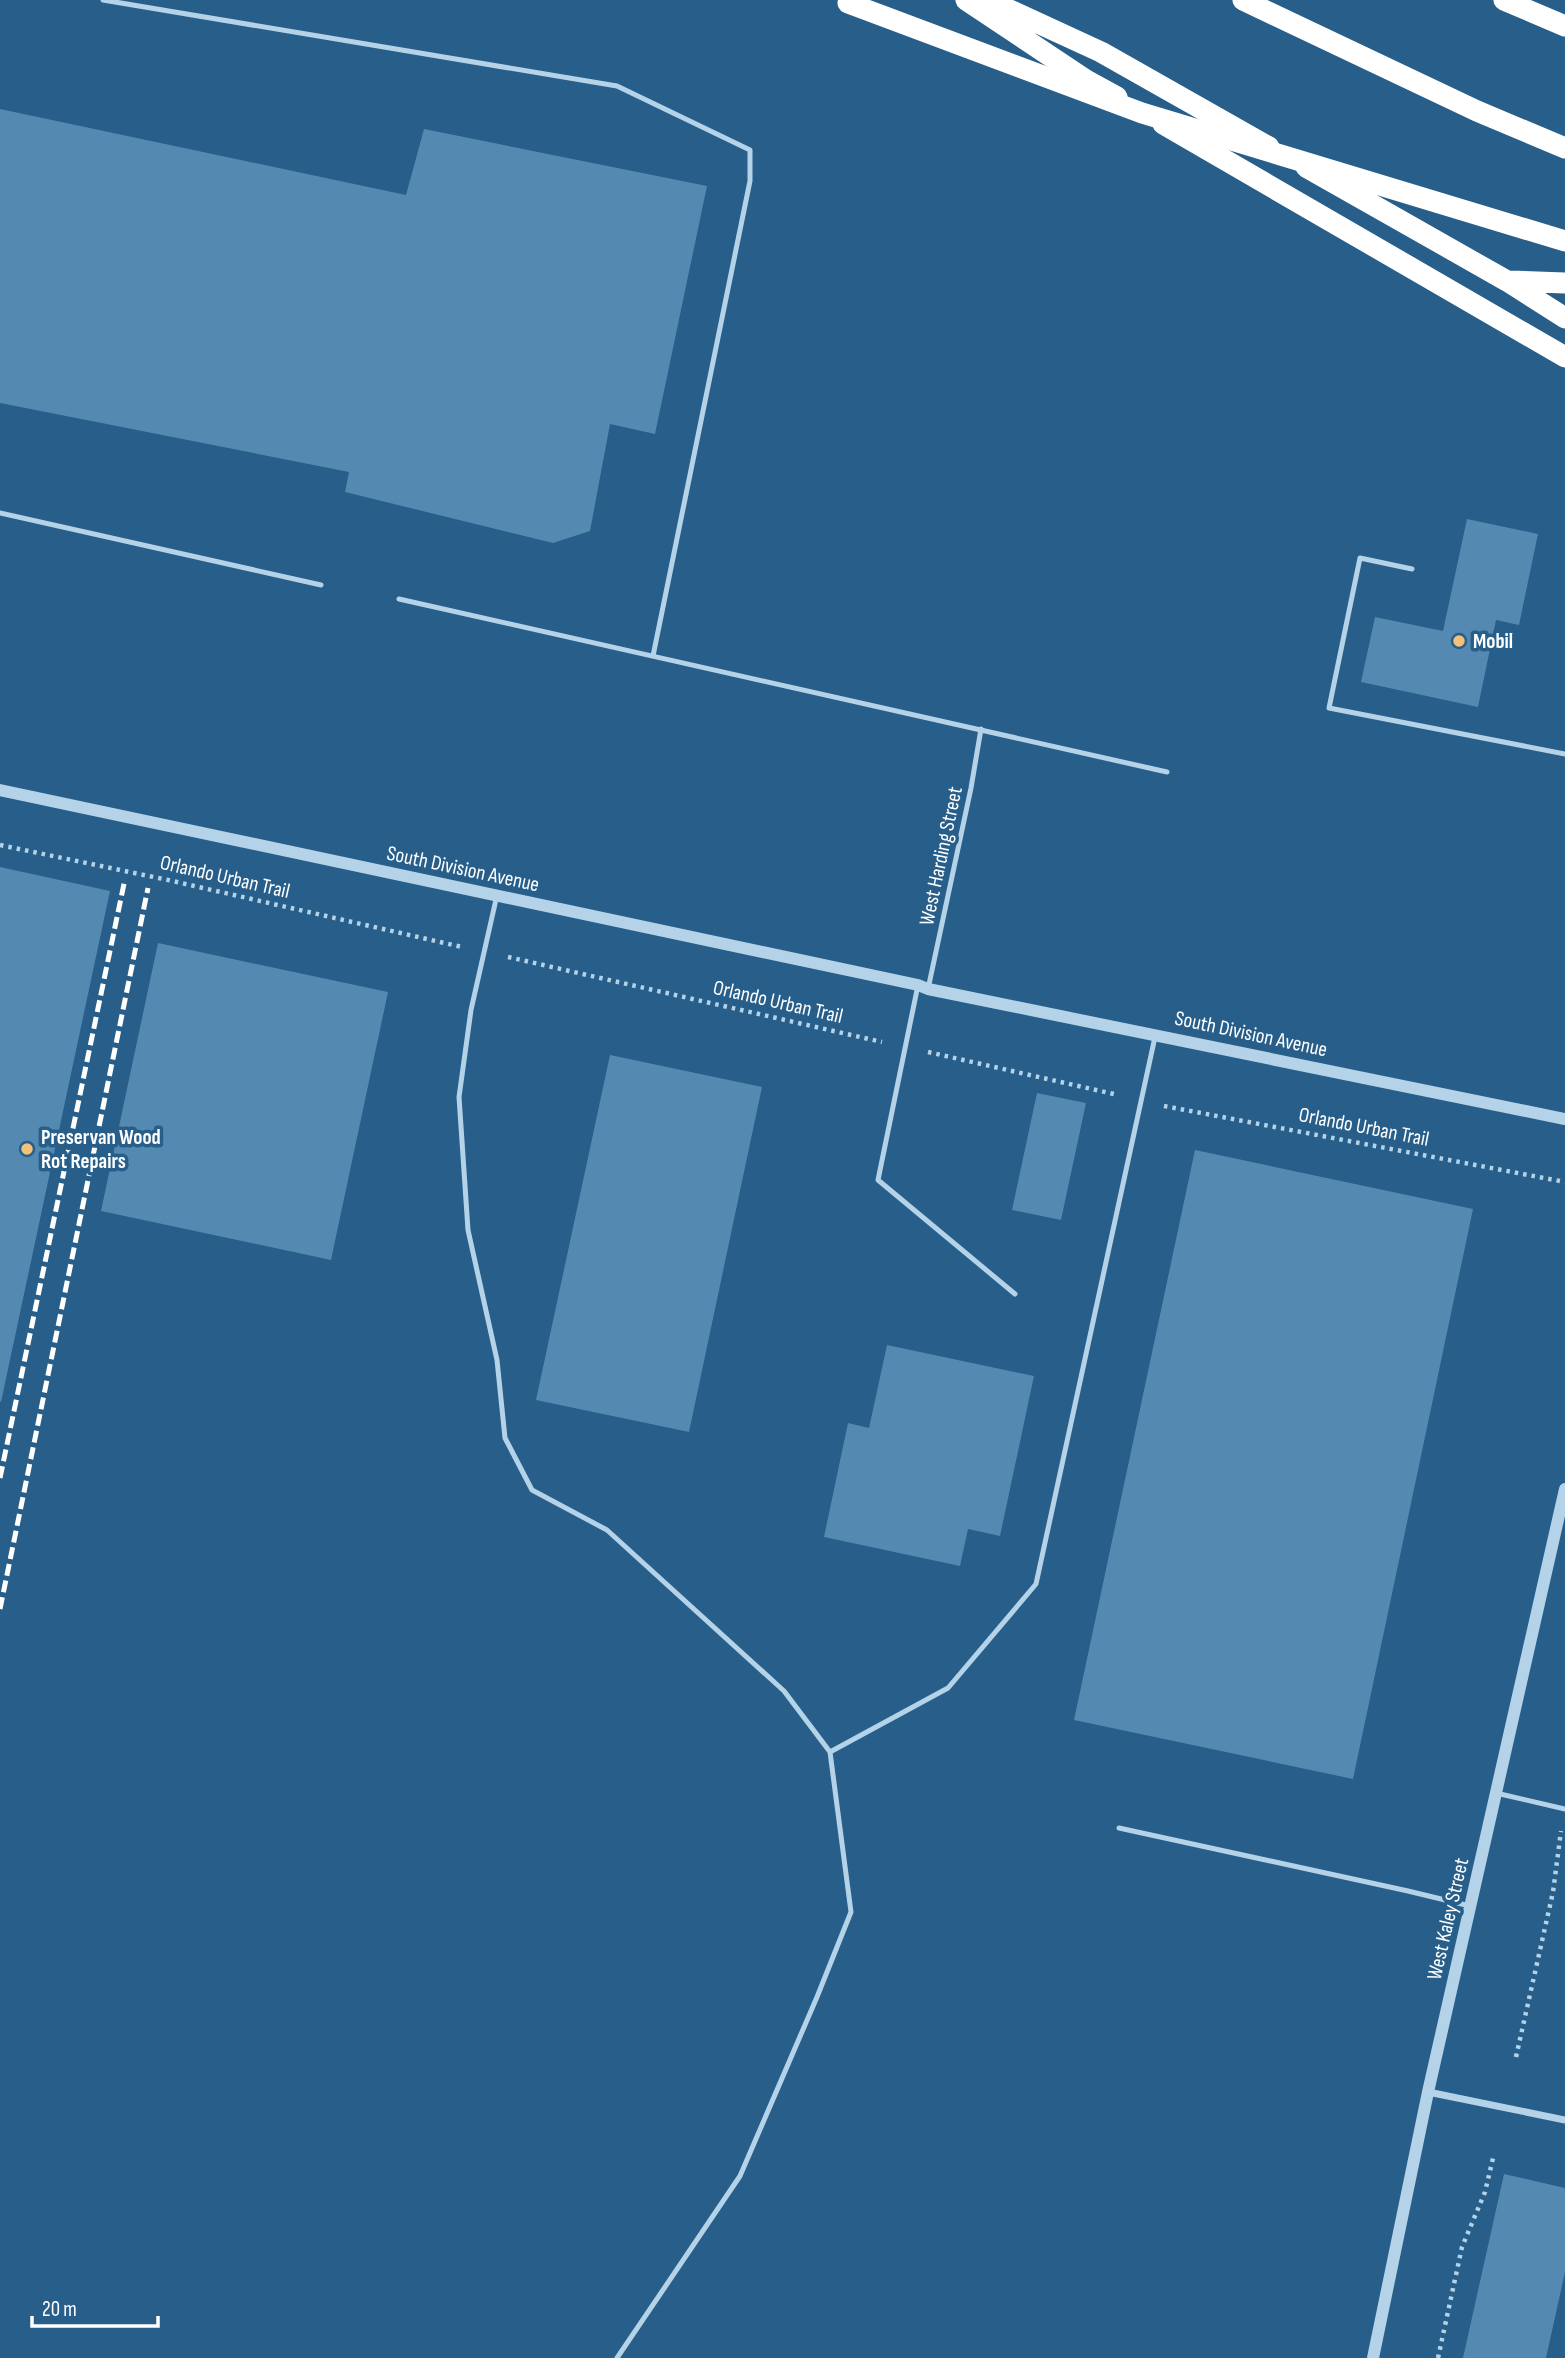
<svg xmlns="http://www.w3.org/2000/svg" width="1565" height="2358" viewBox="0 0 1565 2358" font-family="'Sofia Sans Condensed',sans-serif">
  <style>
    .building { fill: #5489b2 }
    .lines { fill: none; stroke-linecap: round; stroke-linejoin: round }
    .path { stroke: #b4d3e9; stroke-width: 4.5; stroke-dasharray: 3.5 5; stroke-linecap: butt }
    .service { stroke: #b4d3e9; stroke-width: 5 }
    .minor { stroke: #b4d3e9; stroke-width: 7 }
    .tertiary { stroke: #b4d3e9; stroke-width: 12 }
    .motorway { stroke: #fff; stroke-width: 21 }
    .rail { stroke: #fff; stroke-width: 5; stroke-dasharray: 12 5; stroke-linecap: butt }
    .motorway-bridge { stroke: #fff; stroke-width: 21 }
    .poi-dot { fill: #f2c17a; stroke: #275e8a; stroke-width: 2.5 }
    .labels { text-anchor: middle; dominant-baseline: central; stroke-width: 7; stroke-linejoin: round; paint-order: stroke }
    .poi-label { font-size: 21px; font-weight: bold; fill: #fff; stroke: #275e8a; text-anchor: start }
    .street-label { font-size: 21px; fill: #fff; stroke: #275e8a }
  </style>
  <rect width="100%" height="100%" fill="#275e8a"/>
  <path class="building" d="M 0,109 L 406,195 L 424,129 L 707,186 L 655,434 L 610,424 L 590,531 L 553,543 L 345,492 L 349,472 L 0,403 Z
    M 1467,519 L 1538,534 L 1519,625 L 1496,620 L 1478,707 L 1361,682 L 1375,617 L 1443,631 Z
    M 0,867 L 110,891 L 1,1402 L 0,1401 Z
    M 158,943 L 388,992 L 331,1260 L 101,1211 Z
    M 610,1055 L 762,1087 L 689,1432 L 536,1400 Z
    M 1037,1093 L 1086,1103 L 1061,1220 L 1012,1210 Z
    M 1195,1150 L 1473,1209 L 1353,1779 L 1074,1720 Z
    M 887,1345 L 1034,1376 L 1000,1536 L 968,1529 L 960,1566 L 824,1537 L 848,1423 L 869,1428 Z
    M 1504,2174 L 1565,2188 L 1565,2272 L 1546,2358 L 1463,2358 Z"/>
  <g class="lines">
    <path class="path" d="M 0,845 L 168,880 L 462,947
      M 508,957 L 882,1042
      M 928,1052 L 1118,1095
      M 1164,1106 L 1565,1182
      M 1516,2057 L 1553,1892 L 1561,1831
      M 1438,2358 L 1462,2247 L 1485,2192 L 1494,2154"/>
    <path class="service" d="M 103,0 L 617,86 L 750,150 L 750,181 L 653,656
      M 0,513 L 321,585
      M 1412,569 L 1360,558 L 1329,708 L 1565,754
      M 399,599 L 1167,772
      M 497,895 L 471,1010 L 459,1097 L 468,1230 L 497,1360 L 505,1438 L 532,1490 L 607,1530 L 784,1691 L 830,1752 L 851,1912 L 817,1997 L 740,2176 L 617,2358
      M 918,985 L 878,1180 L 1015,1294
      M 928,989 L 971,788 L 981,729
      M 830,1752 L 948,1688 L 1036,1584 L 1155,1037
      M 1496,1793 L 1565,1809
      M 1119,1828 L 1408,1891 L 1470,1906"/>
    <path class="minor" d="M 1428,2092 L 1565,2120"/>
    <path class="tertiary" d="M 0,790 L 918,985 L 928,989 L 1565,1119
      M 1373,2358 L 1428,2092 L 1565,1489"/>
    <path class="motorway" d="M 966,0 L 1086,80 L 1117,97
      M 988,0 L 1101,52 L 1269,147
      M 1243,0 L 1477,111 L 1565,148
      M 1504,0 L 1565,26
      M 1163,124 L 1565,357
      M 1306,167 L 1507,281 L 1565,318
      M 1509,281 L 1565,283"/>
    <path class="rail" d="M 0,1478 L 125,879
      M 0,1609 L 148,888"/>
    <path class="motorway-bridge" d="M 848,3 L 1142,113 L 1565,241"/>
  </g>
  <g class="poi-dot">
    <circle cx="1459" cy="641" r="7"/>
    <circle cx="27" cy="1149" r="7"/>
  </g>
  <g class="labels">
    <g class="poi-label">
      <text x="1473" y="641">Mobil</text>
      <text x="41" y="1137">Preservan Wood<tspan x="41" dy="24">Rot Repairs</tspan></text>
    </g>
    <g class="street-label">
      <text transform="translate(941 856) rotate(-78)">West Harding Street</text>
      <text transform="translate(463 869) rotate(12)">South Division Avenue</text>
      <text transform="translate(225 877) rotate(13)">Orlando Urban Trail</text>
      <text transform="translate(778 1002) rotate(13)">Orlando Urban Trail</text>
      <text transform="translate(1251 1034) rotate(12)">South Division Avenue</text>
      <text transform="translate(1364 1127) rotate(11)">Orlando Urban Trail</text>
      <text transform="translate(1448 1919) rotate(-77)">West Kaley Street</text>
    </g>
  </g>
  <path d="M32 2316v10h126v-10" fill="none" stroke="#ffffff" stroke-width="3.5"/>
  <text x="42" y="2316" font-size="21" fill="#ffffff" stroke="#275e8a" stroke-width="5" paint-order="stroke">20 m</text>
</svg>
